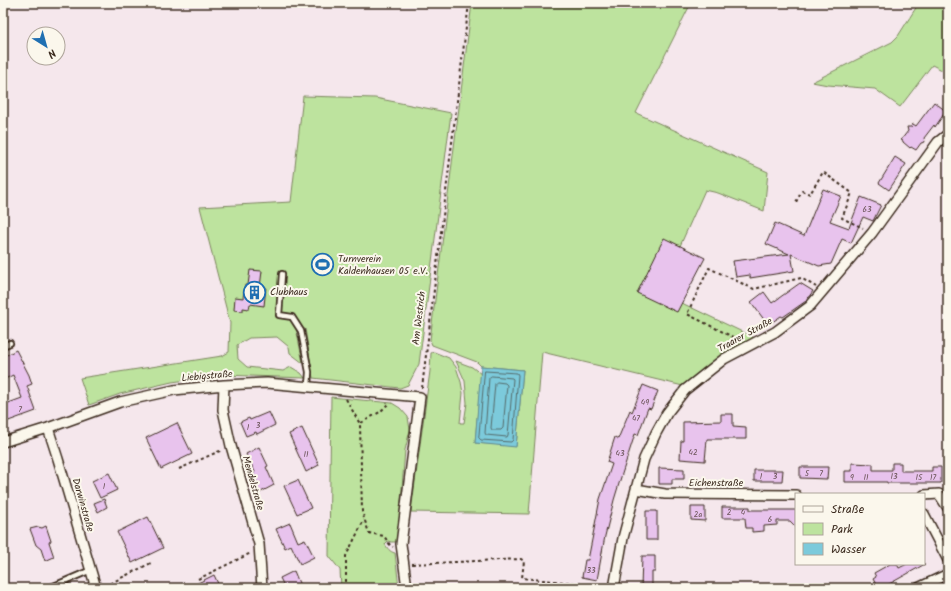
<svg xmlns="http://www.w3.org/2000/svg" width="951" height="591" viewBox="0 0 951 591" font-family="Kalam,sans-serif">
  <style>
    .green { fill: #bde39e; stroke: #7c865e }
    .water { fill: #7ccadb; stroke: #628a8f }
    .lines { fill: none; stroke-linecap: round; stroke-linejoin: round }
    .shore { stroke: #556a6a; stroke-width: 1 }
    .building { fill: #e8c3ed; stroke: #3b2a1e }
    .lane-casing { stroke: #3b2a1e; stroke-width: 8 }
    .street-casing { stroke: #3b2a1e; stroke-width: 12 }
    .path { stroke: #3b2a1e; stroke-width: 2; stroke-dasharray: 3 3; stroke-linecap: butt }
    .lane { stroke: #fbf7ec; stroke-width: 4.5 }
    .street { stroke: #fbf7ec; stroke-width: 9 }
    .labels { text-anchor: middle; dominant-baseline: central; stroke-width: 4; stroke-linejoin: round; paint-order: stroke }
    .number-label { font-size: 8px; fill: #665052 }
    .poi-label { font-size: 10px; fill: #3b2a1e; stroke: #fbf7ec; text-anchor: start }
    .street-label { font-size: 10px; fill: #3b2a1e; stroke: #fbf7ec }
  </style>
  <rect width="100%" height="100%" fill="#f5e7ec"/>
  <filter id="ink" filterUnits="userSpaceOnUse"><feTurbulence type="fractalNoise" baseFrequency=".025" numOctaves="2"/><feDisplacementMap in="SourceGraphic" scale="8" xChannelSelector="R" yChannelSelector="G"/><feConvolveMatrix kernelMatrix="1 2 1 2 8 2 1 2 1" color-interpolation-filters="sRGB"/></filter>
  <g filter="url(#ink)">
    <path class="green" d="M 472,3 L 691,3 L 636,113 L 768,172 L 764,211 L 718,193 L 705,190 L 680,246 L 665,295 L 755,338 L 704,370 L 683,386 L 542,352 L 529,514 L 411,512 L 430,371 L 431,353 L 434,352 L 449,358 L 456,367 L 461,382 L 463,393 L 460,423 L 464,423 L 467,403 L 465,381 L 456,361 L 472,367 L 481,374 L 475,443 L 516,446 L 523,370 L 481,366 L 477,362 L 432,345 L 430,340 Z
      M 919,3 L 948,3 L 948,73 L 932,65 L 900,107 L 875,89 L 828,85 L 812,82 L 892,42 L 898,36 Z
      M 303,96 L 375,98 L 451,113 L 419,364 L 408,385 L 400,388 L 313,378 L 305,329 L 296,328 L 303,363 L 290,353 L 289,347 L 277,337 L 249,338 L 237,345 L 238,359 L 247,367 L 283,371 L 291,367 L 301,373 L 305,378 L 223,375 L 172,382 L 120,394 L 89,405 L 80,378 L 222,356 L 229,352 L 230,323 L 200,207 L 291,202 Z
      M 331,397 L 392,403 L 400,408 L 408,417 L 410,430 L 405,450 L 398,538 L 396,542 L 391,542 L 388,541 L 385,544 C 387,548 390,552 395,553 L 399,588 L 341,588 L 340,570 L 329,556 Z"/>
    <path class="water" d="M 481,366 L 523,370 L 516,447 L 475,443 Z"/>
    <g class="lines">
      <path class="shore" d="M 485,371 L 517,373 L 518,375 L 513,440 L 511,442 L 481,440 L 479,438 Z
        M 492,376 L 512,378 L 513,379 L 508,435 L 507,437 L 486,435 L 485,433 L 489,378 Z
        M 497,382 L 505,383 L 507,385 L 503,428 L 501,430 L 492,430 L 491,428 L 495,384 Z"/>
    </g>
    <path class="building" d="M 934,102 L 946,111 L 935,127 L 934,125 L 924,138 L 925,142 L 921,143 L 916,150 L 911,147 L 910,148 L 903,142 L 903,141 L 901,140 L 908,131 L 907,127 L 911,127 L 913,124 L 916,126 Z
      M 895,157 L 906,164 L 889,190 L 879,183 Z
      M 823,189 L 841,196 L 830,221 L 849,228 L 861,197 L 881,205 L 873,221 L 863,217 L 851,243 L 842,239 L 831,264 L 819,266 L 791,254 L 794,271 L 750,278 L 750,275 L 736,277 L 733,261 L 789,254 L 766,244 L 775,223 L 804,236 Z
      M 664,238 L 705,258 L 677,312 L 637,293 Z
      M 250,270 L 262,271 L 260,287 L 266,287 L 264,306 L 250,304 L 249,309 L 243,308 L 243,311 L 234,310 L 235,297 L 243,298 L 245,285 L 248,285 Z
      M 800,283 L 813,291 L 806,301 L 783,317 L 781,316 L 768,325 L 751,302 L 764,292 L 772,303 Z
      M 16,350 L 29,375 L 32,384 L 27,386 L 36,411 L 3,423 L 3,405 L 22,398 L 13,375 L 3,380 L 3,357 Z
      M 643,385 L 658,391 L 651,409 L 648,408 L 638,435 L 635,434 L 621,477 L 614,500 L 605,536 L 597,580 L 582,577 L 585,560 L 588,560 L 600,499 L 612,464 L 607,462 L 615,437 L 618,439 L 630,410 L 632,412 Z
      M 269,412 L 275,425 L 257,434 L 256,432 L 246,436 L 240,422 L 249,418 L 250,420 Z
      M 721,414 L 733,414 L 733,426 L 746,427 L 746,439 L 707,439 L 705,461 L 680,459 L 681,441 L 683,441 L 683,422 L 721,421 Z
      M 177,423 L 192,454 L 161,469 L 146,438 Z
      M 302,428 L 319,465 L 306,472 L 289,434 Z
      M 259,447 L 268,466 L 266,467 L 274,485 L 259,493 L 255,484 L 257,482 L 253,473 L 255,472 L 246,454 Z
      M 852,463 L 873,464 L 873,470 L 892,470 L 892,463 L 901,463 L 901,471 L 932,471 L 932,467 L 941,467 L 941,483 L 887,483 L 887,482 L 845,482 L 845,471 L 852,471 Z
      M 800,467 L 828,467 L 827,479 L 800,478 Z
      M 659,468 L 684,469 L 684,479 L 672,479 L 672,484 L 659,484 Z
      M 754,470 L 783,470 L 782,481 L 754,481 Z
      M 109,473 L 117,490 L 100,498 L 92,481 Z
      M 298,480 L 311,508 L 297,514 L 284,486 Z
      M 104,499 L 107,507 L 98,512 L 94,503 Z
      M 691,507 L 705,507 L 705,521 L 691,520 Z
      M 722,507 L 750,507 L 750,510 L 796,510 L 796,527 L 790,521 L 777,521 L 777,525 L 764,526 L 764,531 L 752,532 L 752,528 L 746,528 L 745,518 L 722,518 Z
      M 646,511 L 657,511 L 657,540 L 646,540 Z
      M 148,517 L 163,548 L 132,563 L 117,532 Z
      M 290,523 L 298,542 L 305,539 L 314,557 L 300,564 L 291,545 L 285,548 L 276,529 Z
      M 46,526 L 51,541 L 49,542 L 54,557 L 45,561 L 41,549 L 36,545 L 30,529 L 38,527 L 42,528 Z
      M 642,556 L 655,556 L 655,572 L 652,572 L 652,588 L 641,588 Z
      M 890,564 L 897,564 L 899,568 L 907,564 L 925,564 L 882,588 L 878,588 L 873,579 L 876,577 L 874,573 Z
      M 294,571 L 301,588 L 285,588 L 280,578 Z
      M 214,575 L 220,588 L 188,588 Z"/>
    <g class="lines">
      <defs>
        <path id="lane" d="M 282,274 L 279,315 L 292,317 L 301,331 L 309,372 L 308,387
          M 3,346 L 10,343
          M 49,588 L 91,570"/>
        <path id="street" d="M 224,385 L 223,410 L 231,446 L 259,544 L 262,588
          M 48,428 L 58,459 L 96,588
          M 3,442 L 48,428 L 120,402 L 174,390 L 224,385 L 267,383 L 420,397 L 401,544 L 407,588
          M 636,489 L 665,494 L 796,495
          M 924,495 L 939,494 L 948,508
          M 924,514 L 948,560
          M 614,588 L 623,538 L 644,459 L 656,433 L 667,413 L 685,390 L 724,359 L 775,332 L 810,306 L 872,233 L 938,142 L 948,134
          M 918,588 L 948,574"/>
      </defs>
      <use href="#lane" class="lane-casing"/>
      <use href="#street" class="street-casing"/>
      <path class="path" d="M 796,202 L 802,191 L 810,194 L 823,172 L 852,193 L 842,218 L 863,228
        M 738,341 L 737,339 L 687,314 L 709,268 L 754,289 L 801,278 L 816,287
        M 422,388 L 469,3
        M 346,399 L 360,424 L 362,512 L 369,533 L 384,536 L 390,545 L 393,547
        M 361,423 L 380,412 L 389,403
        M 179,469 L 222,450
        M 412,564 L 521,559 L 524,561 L 522,578 L 605,586
        M 198,579 L 251,553
        M 105,586 L 153,562
        M 346,588 L 346,556 L 364,520"/>
      <use href="#lane" class="lane"/>
      <use href="#street" class="street"/>
    </g>
  </g>
  <defs>
    <symbol id="stadium-ring" viewBox="-11 -11 22 22"><circle r="9.5" fill="#fbf7ec" stroke="#1f6fb2" stroke-width="1.5"/><path d="M0-5a6.5 5 0 1 0 0 10a6.5 5 0 1 0 0-10ZM-3.5-1.8h7v3.6h-7Z" fill="#1f6fb2"/></symbol>
    <symbol id="building-ring" viewBox="-11 -11 22 22"><circle r="9.5" fill="#fbf7ec" stroke="#1f6fb2" stroke-width="1.5"/><path d="M-4-6H4V6H1V3H-1V6H-4ZM-2.5-4.3h1.7v1.8h-1.7ZM.8-4.3h1.7v1.8H.8ZM-2.5-1h1.7V.8h-1.7ZM.8-1h1.7V.8H.8Z" fill="#1f6fb2"/></symbol>
  </defs>
  <g fill-rule="evenodd">
    <use href="#stadium-ring" x="310" y="252" width="25" height="25"/>
    <use href="#building-ring" x="242" y="280" width="25" height="25"/>
  </g>
  <g class="labels">
    <g class="number-label">
      <text x="867" y="209">63</text>
      <text x="645" y="402">49</text>
      <text x="20" y="409">7</text>
      <text x="636" y="418">47</text>
      <text x="258" y="425">3</text>
      <text x="248" y="427">1</text>
      <text x="693" y="452">42</text>
      <text x="620" y="453">43</text>
      <text x="306" y="454">11</text>
      <text x="807" y="473">5</text>
      <text x="821" y="473">7</text>
      <text x="761" y="476">1</text>
      <text x="775" y="476">3</text>
      <text x="894" y="476">13</text>
      <text x="852" y="477">9</text>
      <text x="866" y="477">11</text>
      <text x="919" y="477">15</text>
      <text x="933" y="477">17</text>
      <text x="104" y="486">1</text>
      <text x="729" y="512">2</text>
      <text x="743" y="512">4</text>
      <text x="698" y="514">2a</text>
      <text x="770" y="519">6</text>
      <text x="591" y="570">33</text>
    </g>
    <g class="poi-label">
      <text x="338" y="259">Turnverein<tspan x="338" dy="12">Kaldenhausen 05 e.V.</tspan></text>
      <text x="270" y="292">Clubhaus</text>
    </g>
    <g class="street-label">
      <text transform="translate(419 318) rotate(-83)">Am Westrich</text>
      <text transform="translate(745 335) rotate(-29)">Traarer Straße</text>
      <text transform="translate(207 376) rotate(-5)">Liebigstraße</text>
      <text transform="translate(253 483) rotate(74)">Mendelstraße</text>
      <text x="716" y="483">Eichenstraße</text>
      <text transform="translate(83 505) rotate(74)">Darwinstraße</text>
    </g>
  </g>
  <rect width="951" height="591" fill="none" stroke="#fbf7ec" stroke-width="16"/>
  <rect x="8" y="8" width="935" height="575" fill="none" stroke="#3b2a1e" stroke-width="1.5" filter="url(#ink)"/>
  <rect x="795" y="493" width="130" height="72" fill="#fbf7ec" stroke="#aea59a"/>
  <rect x="803" y="506" width="20" height="6" fill="#fbf7ec" stroke="#aea59a"/>
  <text x="831" y="513" font-size="12" fill="#3b2a1e">Straße</text>
  <rect x="803" y="523" width="20" height="12" fill="#bde39e" stroke="#aea59a"/>
  <text x="831" y="533" font-size="12" fill="#3b2a1e">Park</text>
  <rect x="803" y="543" width="20" height="12" fill="#7ccadb" stroke="#aea59a"/>
  <text x="831" y="553" font-size="12" fill="#3b2a1e">Wasser</text>
  <g transform="translate(46 46) rotate(143)"><circle r="19" fill="#fbf7ec" stroke="#aea59a"/>
  <path d="M0-3L7 15L0 10L-7 15Z" fill="#1f6fb2"/>
  <text y="-6" font-size="11" font-weight="bold" text-anchor="middle" fill="#3b2a1e">N</text>
  </g>
</svg>
